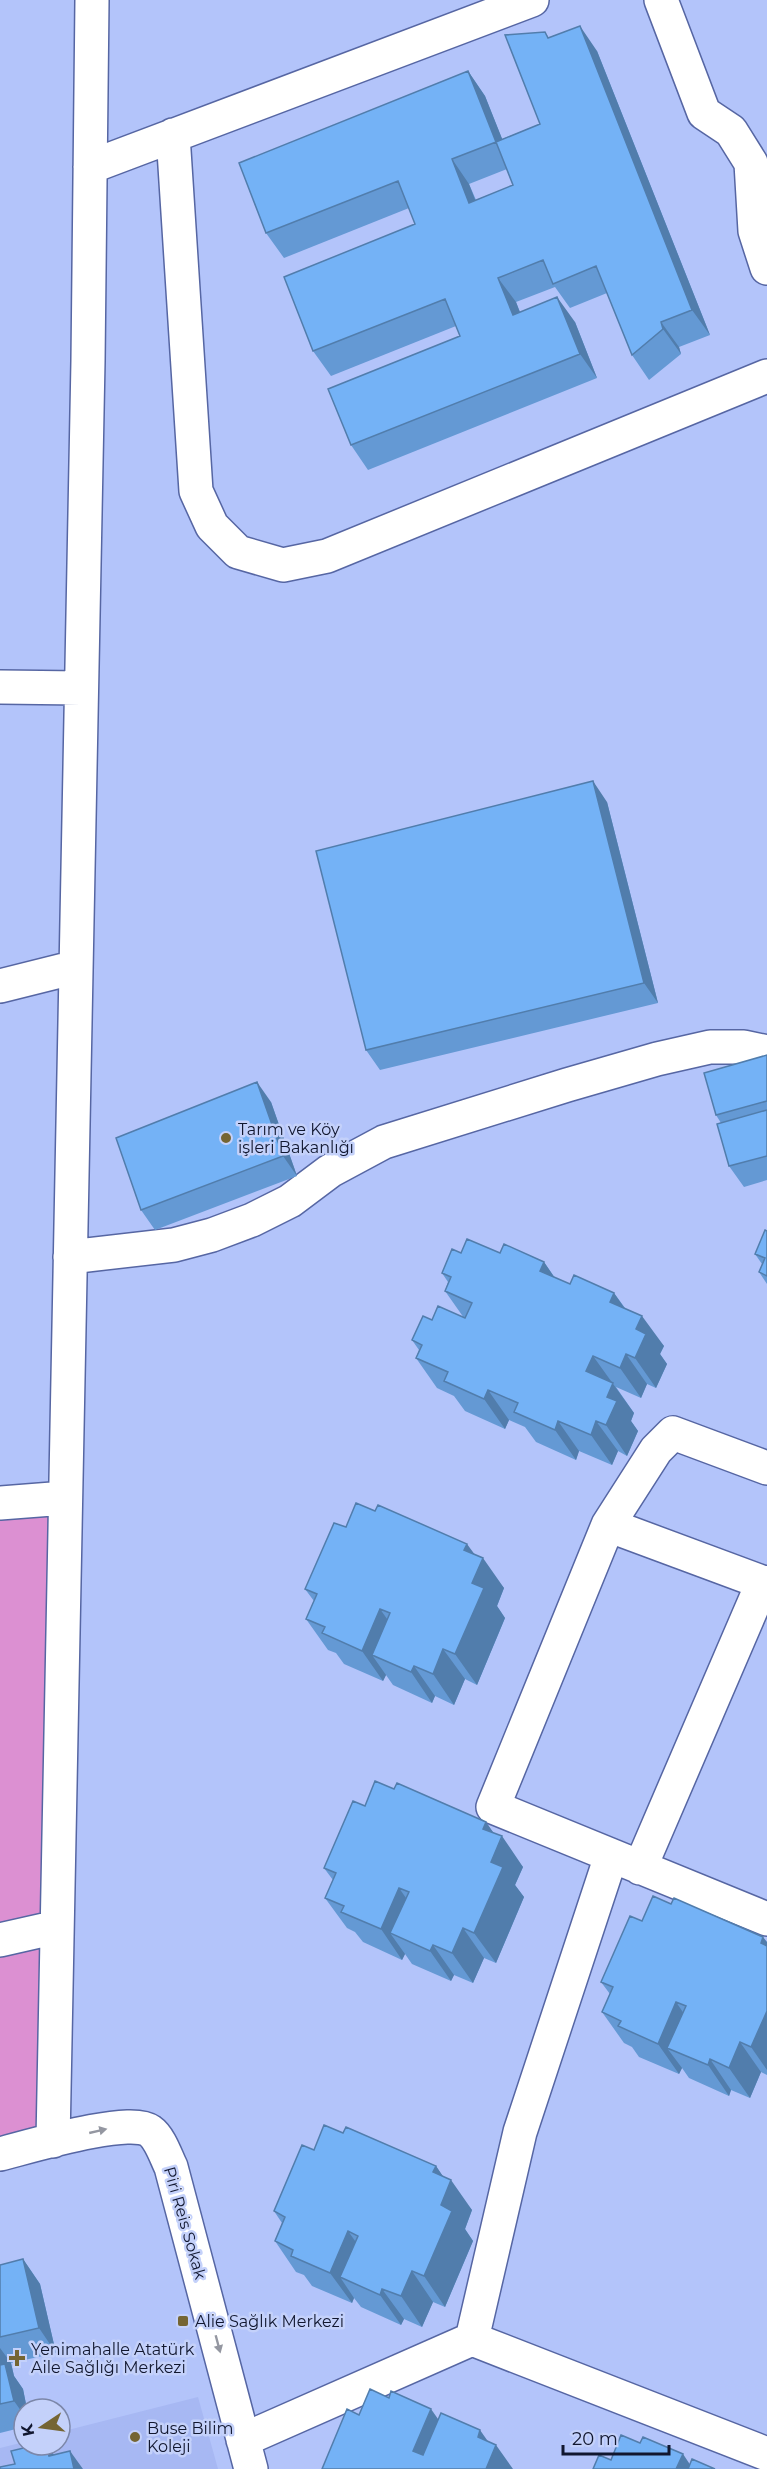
<svg xmlns="http://www.w3.org/2000/svg" width="767" height="2469" viewBox="0 0 767 2469" font-family="Montserrat,sans-serif">
  <style>
    .built { fill: #a7b8f3 }
    .green { fill: #dc90d2 }
    .lines { fill: none; stroke-linecap: round; stroke-linejoin: round }
    .minor-casing { stroke: #5666a3; stroke-width: 36 }
    .minor { stroke: #fff; stroke-width: 33 }
    .wall { fill: #6499d4; fill-rule: evenodd }
    .shaded-wall { fill: #517dac }
    .building { fill: #74b2f6; stroke: #517dac; stroke-width: 1.5; fill-rule: evenodd }
    .oneway { fill: #9497a1 }
    .poi-dot { fill: #756533; stroke: #c4d1fa; stroke-width: 2 }
    .labels { text-anchor: middle; dominant-baseline: central; stroke-width: 5; stroke-linejoin: round; paint-order: stroke }
    .poi-label { font-size: 16px; fill: #11172f; stroke: #c4d1fa; text-anchor: start }
    .street-label { font-size: 16px; fill: #11172f; stroke: #c4d1fa }
  </style>
  <rect width="100%" height="100%" fill="#b3c4fa"/>
  <path class="built" d="M 198,2397 L 218,2469 L 0,2469 L 0,2448 L 24,2442 L 24,2445 L 60,2445 L 60,2432 Z"/>
  <path class="green" d="M 65,1498 L 53,2141 L 0,2154 L 0,1503 Z"/>
  <g class="lines">
    <defs>
      <path id="minor" d="M 661,0 L 704,113 L 731,131 L 751,163 L 755,231 L 767,268
        M 173,135 L 196,491 L 212,526 L 238,552 L 283,565 L 327,556 L 767,376
        M 90,167 L 532,0
        M 0,687 L 81,688
        M 0,986 L 76,967
        M 70,1257 L 174,1245 L 212,1235 L 252,1220 L 290,1201 L 330,1171 L 384,1142 L 567,1085 L 657,1059 L 710,1047 L 744,1047 L 767,1052
        M 767,1468 L 673,1433 L 656,1450 L 608,1525 L 493,1807 L 767,1919
        M 0,1503 L 65,1498
        M 608,1525 L 767,1584
        M 640,1868 L 763,1582
        M 0,1940 L 57,1927
        M 53,2141 L 88,361 L 92,0
        M 0,2154 C 28,2147 130,2116 150,2131 C 160,2138 166,2157 171,2167 L 251,2469
        M 472,2339 L 520,2132 L 611,1856
        M 243,2440 L 472,2339 L 767,2454"/>
    </defs>
    <use href="#minor" class="minor-casing"/>
    <use href="#minor" class="minor"/>
  </g>
  <path class="wall" d="M 545,32 L 549,38 L 597,51 L 710,335 L 679,347 L 681,354 L 649,380 L 632,355 L 607,293 L 570,308 L 555,287 L 516,302 L 520,312 L 575,322 L 597,378 L 368,470 L 351,445 L 460,336 L 456,326 L 331,376 L 313,351 L 415,224 L 409,208 L 284,258 L 266,233 L 468,71 L 485,96 L 502,139 L 540,124 ZM 507,169 L 513,185 L 476,200 L 469,184 Z
    M 607,802 L 658,1003 L 380,1070 L 366,1050 Z
    M 767,1055 L 767,1180 L 744,1187 L 729,1166 L 721,1123 L 716,1115 Z
    M 271,1102 L 297,1176 L 155,1230 L 141,1210 Z
    M 767,1231 L 767,1284 L 759,1272 L 762,1264 L 755,1254 Z
    M 461,1253 L 500,1253 L 544,1262 L 555,1278 L 570,1284 L 614,1293 L 625,1308 L 664,1346 L 660,1354 L 667,1364 L 656,1388 L 647,1384 L 641,1398 L 616,1387 L 634,1413 L 631,1421 L 638,1431 L 627,1456 L 618,1451 L 612,1465 L 579,1451 L 576,1460 L 536,1442 L 525,1427 L 509,1420 L 505,1429 L 465,1411 L 454,1396 L 437,1388 L 416,1358 L 419,1350 L 412,1340 L 432,1320 L 464,1318 L 445,1291 L 448,1282 L 442,1273 Z
    M 346,1527 L 474,1554 L 504,1588 L 497,1606 L 505,1618 L 477,1685 L 465,1679 L 454,1705 L 435,1696 L 432,1703 L 393,1685 L 386,1675 L 383,1681 L 344,1664 L 336,1653 L 328,1650 L 306,1619 L 314,1601 L 305,1589 Z
    M 394,1789 L 486,1822 L 493,1833 L 523,1867 L 515,1885 L 524,1897 L 496,1963 L 484,1958 L 473,1983 L 454,1975 L 451,1981 L 412,1964 L 405,1954 L 402,1960 L 363,1942 L 355,1932 L 347,1928 L 325,1898 L 333,1880 L 324,1868 L 365,1806 Z
    M 671,1904 L 767,1942 L 767,2075 L 761,2072 L 750,2098 L 731,2090 L 729,2096 L 689,2078 L 682,2068 L 679,2074 L 639,2057 L 632,2047 L 624,2043 L 602,2012 L 610,1994 L 601,1982 L 642,1921 Z
    M 343,2133 L 436,2166 L 443,2177 L 472,2210 L 465,2229 L 473,2241 L 445,2307 L 433,2302 L 422,2327 L 404,2319 L 401,2325 L 361,2307 L 354,2298 L 352,2303 L 312,2286 L 304,2275 L 296,2272 L 275,2241 L 282,2223 L 274,2211 L 314,2150 Z
    M 23,2259 L 40,2284 L 56,2353 L 11,2363 L 14,2376 L 23,2389 L 27,2409 L 24,2409 L 24,2427 L 0,2433 L 0,2265 Z"/>
  <path class="shaded-wall" d="M 580,26 L 597,51 L 710,335 L 692,310 Z
    M 468,71 L 485,96 L 513,166 L 496,142 Z
    M 452,159 L 469,184 L 486,228 L 469,203 Z
    M 498,278 L 516,302 L 530,339 L 513,315 Z
    M 557,297 L 575,322 L 597,378 L 580,354 Z
    M 661,322 L 679,347 L 681,354 L 663,329 Z
    M 593,781 L 607,802 L 658,1003 L 644,983 Z
    M 257,1082 L 271,1102 L 297,1176 L 283,1156 Z
    M 544,1262 L 565,1293 L 540,1271 Z
    M 614,1293 L 635,1323 L 610,1302 Z
    M 642,1316 L 664,1346 L 660,1354 L 667,1364 L 656,1388 L 635,1358 L 636,1329 Z
    M 626,1354 L 647,1384 L 641,1398 L 620,1368 Z
    M 593,1356 L 634,1413 L 631,1421 L 638,1431 L 627,1456 L 606,1425 L 586,1371 Z
    M 488,1390 L 509,1420 L 505,1429 L 484,1399 Z
    M 558,1421 L 579,1451 L 576,1460 L 555,1430 Z
    M 596,1421 L 618,1451 L 612,1465 L 591,1435 Z
    M 467,1544 L 481,1563 L 483,1558 L 504,1588 L 497,1606 L 505,1618 L 477,1685 L 455,1654 L 472,1583 L 464,1550 Z
    M 380,1609 L 402,1640 L 372,1655 L 386,1675 L 383,1681 L 362,1651 Z
    M 443,1649 L 465,1679 L 454,1705 L 433,1674 Z
    M 414,1666 L 435,1696 L 432,1703 L 411,1672 Z
    M 486,1822 L 500,1842 L 502,1836 L 523,1867 L 515,1885 L 524,1897 L 496,1963 L 474,1933 L 483,1829 Z
    M 399,1888 L 420,1918 L 390,1933 L 405,1954 L 402,1960 L 381,1929 Z
    M 463,1928 L 484,1958 L 473,1983 L 452,1953 Z
    M 763,1937 L 767,1942 L 767,1952 L 761,1943 Z
    M 433,1945 L 454,1975 L 451,1981 L 430,1951 Z
    M 676,2002 L 697,2033 L 667,2048 L 682,2068 L 679,2074 L 658,2044 Z
    M 767,2011 L 767,2070 L 751,2047 Z
    M 740,2042 L 761,2072 L 750,2098 L 729,2068 Z
    M 710,2059 L 731,2090 L 729,2096 L 708,2065 Z
    M 436,2166 L 449,2185 L 451,2180 L 472,2210 L 465,2229 L 473,2241 L 445,2307 L 424,2276 L 441,2205 L 433,2172 Z
    M 348,2231 L 370,2262 L 340,2277 L 354,2298 L 352,2303 L 330,2273 Z
    M 23,2259 L 40,2284 L 56,2353 L 39,2328 Z
    M 412,2271 L 433,2302 L 422,2327 L 401,2296 Z
    M 382,2289 L 404,2319 L 401,2325 L 380,2295 Z
    M 0,2348 L 11,2363 L 14,2376 L 23,2389 L 27,2409 L 24,2409 L 24,2415 L 14,2401 L 0,2366 Z
    M 431,2409 L 452,2439 L 439,2469 L 413,2451 Z
    M 480,2430 L 494,2450 L 496,2445 L 513,2469 L 486,2469 L 478,2437 Z
    M 46,2445 L 47,2445 L 60,2463 L 49,2456 Z
    M 70,2451 L 83,2469 L 74,2469 Z
    M 683,2454 L 693,2469 L 676,2469 Z"/>
  <path class="building" d="M 580,26 L 692,310 L 661,322 L 663,329 L 632,355 L 596,266 L 553,284 L 543,260 L 498,278 L 513,315 L 557,297 L 580,354 L 351,445 L 328,389 L 460,336 L 445,299 L 313,351 L 284,277 L 415,224 L 398,181 L 266,233 L 239,163 L 468,71 L 496,142 L 540,124 L 505,35 L 545,32 L 548,38 ZM 496,142 L 513,185 L 469,203 L 452,159 Z
    M 593,781 L 644,983 L 366,1050 L 316,851 Z
    M 767,1055 L 767,1101 L 716,1115 L 704,1073 Z
    M 257,1082 L 283,1156 L 141,1210 L 116,1138 Z
    M 767,1110 L 767,1156 L 729,1166 L 717,1124 Z
    M 765,1230 L 767,1231 L 767,1276 L 759,1272 L 765,1258 L 755,1254 Z
    M 467,1239 L 500,1253 L 504,1244 L 544,1262 L 540,1271 L 570,1284 L 574,1275 L 614,1293 L 610,1302 L 642,1316 L 636,1329 L 646,1334 L 635,1358 L 626,1354 L 620,1368 L 593,1356 L 586,1371 L 613,1383 L 607,1397 L 617,1401 L 606,1425 L 596,1421 L 591,1435 L 558,1421 L 555,1430 L 514,1412 L 518,1403 L 488,1390 L 484,1399 L 444,1381 L 448,1372 L 416,1358 L 422,1345 L 412,1340 L 423,1316 L 432,1320 L 438,1306 L 465,1318 L 472,1303 L 445,1291 L 451,1277 L 442,1273 L 452,1249 L 461,1253 Z
    M 356,1503 L 375,1511 L 378,1505 L 467,1544 L 464,1550 L 483,1558 L 472,1583 L 484,1588 L 455,1654 L 443,1649 L 433,1674 L 414,1666 L 411,1672 L 372,1655 L 390,1613 L 380,1609 L 362,1651 L 322,1633 L 325,1627 L 306,1619 L 317,1594 L 305,1589 L 334,1523 L 346,1527 Z
    M 375,1781 L 394,1789 L 397,1783 L 486,1822 L 483,1829 L 502,1836 L 491,1862 L 503,1867 L 474,1933 L 463,1928 L 452,1953 L 433,1945 L 430,1951 L 390,1933 L 409,1892 L 399,1888 L 381,1929 L 341,1912 L 344,1906 L 325,1898 L 336,1873 L 324,1868 L 353,1801 L 365,1806 Z
    M 653,1896 L 671,1904 L 674,1898 L 763,1937 L 761,1943 L 767,1946 L 767,2011 L 751,2047 L 740,2042 L 729,2068 L 710,2059 L 708,2065 L 667,2048 L 686,2006 L 676,2002 L 658,2044 L 618,2026 L 621,2021 L 602,2012 L 613,1987 L 601,1982 L 630,1916 L 642,1921 Z
    M 324,2125 L 343,2133 L 346,2127 L 436,2166 L 433,2172 L 451,2180 L 441,2205 L 452,2211 L 424,2276 L 412,2271 L 401,2296 L 382,2289 L 380,2295 L 340,2277 L 358,2236 L 348,2231 L 330,2273 L 291,2256 L 293,2250 L 275,2241 L 285,2217 L 274,2211 L 302,2145 L 314,2150 Z
    M 23,2259 L 39,2328 L 0,2337 L 0,2265 Z
    M 5,2364 L 14,2401 L 0,2404 L 0,2365 Z
    M 370,2389 L 389,2398 L 391,2391 L 431,2409 L 413,2451 L 423,2455 L 441,2413 L 480,2430 L 478,2437 L 496,2445 L 486,2469 L 322,2469 L 347,2409 L 359,2415 Z
    M 621,2435 L 640,2443 L 643,2437 L 683,2454 L 676,2469 L 593,2469 L 599,2455 L 611,2460 Z
    M 36,2445 L 46,2445 L 49,2456 L 70,2451 L 74,2469 L 0,2469 L 0,2467 L 15,2464 L 11,2451 Z
    M 692,2459 L 715,2469 L 688,2469 Z"/>
  <defs><path id="oneway-solid" d="M-6-.8H1V-3.2L6.5 0L1 3.2V.8H-6Z" transform="scale(1.5)"/></defs>
  <g class="oneway">
    <use href="#oneway-solid" transform="translate(98 2131) rotate(-13)"/>
    <use href="#oneway-solid" transform="translate(218 2344) rotate(75)"/>
  </g>
  <g class="poi-dot">
    <circle cx="226" cy="1138" r="6"/>
    <rect x="177" y="2315" width="12" height="12" rx="3"/>
    <path d="M14 2349h6v6h6v6h-6v6h-6v-6h-6v-6h6z"/>
    <circle cx="135" cy="2437" r="6"/>
  </g>
  <g class="labels">
    <g class="poi-label">
      <text x="238" y="1129">Tarım ve Köy<tspan x="238" dy="18">işleri Bakanlığı</tspan></text>
      <text x="195" y="2321">Alie Sağlık Merkezi</text>
      <text x="31" y="2349">Yenimahalle Atatürk<tspan x="31" dy="18">Aile Sağlığı Merkezi</tspan></text>
      <text x="147" y="2428">Buse Bilim<tspan x="147" dy="18">Koleji</tspan></text>
    </g>
    <g class="street-label">
      <text transform="translate(185 2223) rotate(74)">Piri Reis Sokak</text>
    </g>
  </g>
  <g transform="translate(42 2427) rotate(257)"><circle r="28" fill="#c4d1fa" stroke="#7c87a9" stroke-width="1.5"/>
  <path d="M0-4.5L10 22L0 15L-10 22Z" fill="#756533"/>
  <text y="-9" font-size="16" font-weight="bold" text-anchor="middle" fill="#11172f">K</text>
  </g>
  <path d="M563 2445v9h106v-9" fill="none" stroke="#11172f" stroke-width="3"/>
  <text x="572" y="2445" font-size="18" fill="#11172f" stroke="#c4d1fa" stroke-width="4.5" paint-order="stroke">20 m</text>
</svg>
